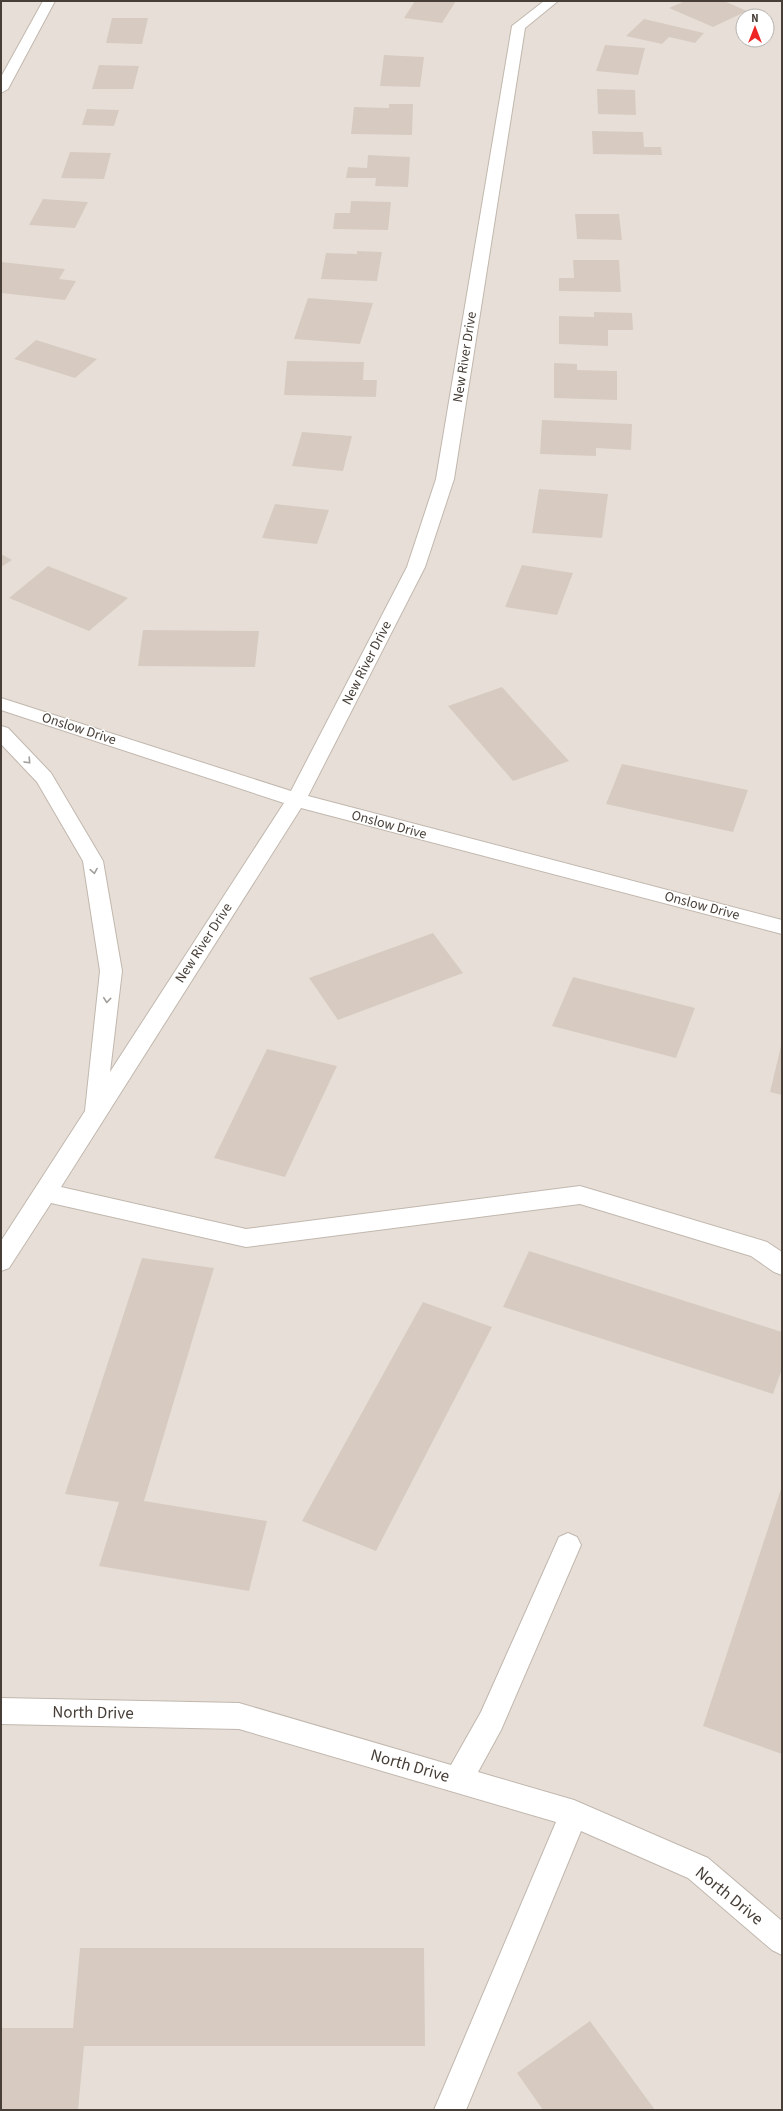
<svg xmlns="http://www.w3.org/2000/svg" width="783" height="2111" viewBox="0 0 783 2111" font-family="'Source Sans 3',sans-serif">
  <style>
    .residential { fill: #e7dfd7; fill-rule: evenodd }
    .building { fill: #d7cbc1 }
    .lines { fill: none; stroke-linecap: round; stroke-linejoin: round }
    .minor-casing { stroke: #c1b7ae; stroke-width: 2 }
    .minor { fill: #fff; fill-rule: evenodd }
    .oneway { stroke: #a29e9b }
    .labels { text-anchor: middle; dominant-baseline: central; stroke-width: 3; stroke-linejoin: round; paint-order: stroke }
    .street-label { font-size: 14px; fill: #463e37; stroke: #fff }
    .near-street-label { font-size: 17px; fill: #463e37; stroke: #fff }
  </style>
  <rect width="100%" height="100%" fill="#f3eee8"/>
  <path class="residential" d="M 1,1 L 782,1 L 782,2110 L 1,2110 ZM 743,16 L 767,16 L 767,40 L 743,40 Z"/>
  <path class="building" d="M 415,1 L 430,2 L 456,1 L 442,23 L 404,18 Z
    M 685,1 L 724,1 L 747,11 L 713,27 L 669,8 Z
    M 112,18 L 148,18 L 142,44 L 106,43 Z
    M 644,19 L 704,33 L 695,43 L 669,37 L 662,44 L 626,36 Z
    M 605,45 L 645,48 L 638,75 L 596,71 Z
    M 384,55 L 424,57 L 420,87 L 380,86 Z
    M 99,65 L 139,66 L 133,89 L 92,89 Z
    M 597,89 L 635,90 L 636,115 L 598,114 Z
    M 389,104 L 413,104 L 412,135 L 351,134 L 354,107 L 389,108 Z
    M 87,109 L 119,110 L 114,126 L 82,125 Z
    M 592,131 L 643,132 L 644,147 L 661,147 L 662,155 L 593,154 Z
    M 70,152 L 111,153 L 104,179 L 61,178 Z
    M 368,155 L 410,157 L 408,187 L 375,186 L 376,178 L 346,178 L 348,167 L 367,168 Z
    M 43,199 L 88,202 L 75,228 L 29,225 Z
    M 351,201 L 391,202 L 388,230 L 333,229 L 335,213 L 350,213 Z
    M 575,214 L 619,214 L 622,240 L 577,239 Z
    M 357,251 L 382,252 L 377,281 L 321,279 L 326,253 L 357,254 Z
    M 573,260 L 619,260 L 621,292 L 559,291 L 559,278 L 574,278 Z
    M 1,262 L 65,269 L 59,279 L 76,281 L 65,300 L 1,293 Z
    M 308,298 L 373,303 L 360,344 L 294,339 Z
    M 594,312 L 632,313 L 633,330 L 608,330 L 608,346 L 559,344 L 559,316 L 594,317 Z
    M 36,340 L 97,359 L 75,378 L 14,359 Z
    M 287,361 L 364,362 L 363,380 L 377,380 L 376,397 L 284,395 Z
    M 554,363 L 577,364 L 577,370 L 617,371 L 617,400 L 554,398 Z
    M 542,420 L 632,424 L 631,450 L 596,448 L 596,456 L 540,454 Z
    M 302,432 L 352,436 L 343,471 L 292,466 Z
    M 539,489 L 608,494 L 602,538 L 532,533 Z
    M 275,504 L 329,510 L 317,544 L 262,538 Z
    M 1,554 L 12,560 L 1,567 Z
    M 522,565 L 573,573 L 557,615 L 505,607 Z
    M 48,566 L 128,598 L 89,631 L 9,598 Z
    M 143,630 L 259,631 L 255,667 L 138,666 Z
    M 502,687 L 569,761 L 513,781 L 448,706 Z
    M 622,764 L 748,790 L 733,832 L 606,804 Z
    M 433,933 L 463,973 L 338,1020 L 309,978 Z
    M 573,977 L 695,1008 L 676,1058 L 552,1026 Z
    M 781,1046 L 782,1046 L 782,1095 L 770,1092 Z
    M 267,1049 L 337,1066 L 285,1177 L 214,1158 Z
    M 529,1251 L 782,1332 L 782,1369 L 773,1394 L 503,1307 Z
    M 142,1258 L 214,1268 L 144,1501 L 267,1521 L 249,1591 L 99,1566 L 119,1502 L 65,1494 Z
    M 423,1302 L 492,1327 L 376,1551 L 302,1521 Z
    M 782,1486 L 782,1754 L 703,1726 Z
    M 80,1948 L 424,1948 L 425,2046 L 84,2046 L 78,2110 L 1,2110 L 1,2028 L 73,2028 Z
    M 590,2021 L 655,2110 L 543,2110 L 517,2073 Z"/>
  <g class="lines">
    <defs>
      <path id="minor" d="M 43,1 L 55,1 L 8,89 L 1,93 L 1,77 Z
        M 544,1 L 558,1 L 525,28 L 454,479 L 425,567 L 308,796 L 782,920 L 782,934 L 301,808 L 61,1187 L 246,1229 L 580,1186 L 767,1242 L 782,1252 L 782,1275 L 774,1272 L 751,1256 L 580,1204 L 246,1247 L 51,1203 L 9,1268 L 1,1271 L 1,1241 L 85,1111 L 100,971 L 83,861 L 37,782 L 1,744 L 1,726 L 8,728 L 51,773 L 103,861 L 122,971 L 110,1072 L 284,803 L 1,710 L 1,698 L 291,791 L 407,567 L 436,479 L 512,26 Z
        M 568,1533 L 577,1537 L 581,1545 L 501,1730 L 478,1772 L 574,1800 L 708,1858 L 782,1921 L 782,1955 L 772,1950 L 688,1878 L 581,1831 L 466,2110 L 434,2110 L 556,1822 L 239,1729 L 1,1724 L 1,1698 L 239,1703 L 451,1765 L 481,1712 L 559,1537 Z"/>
    </defs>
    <use href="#minor" class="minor-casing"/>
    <use href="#minor" class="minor"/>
  </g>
  <defs><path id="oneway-chevron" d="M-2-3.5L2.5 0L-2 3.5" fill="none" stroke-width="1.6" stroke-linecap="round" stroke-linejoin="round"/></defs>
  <g class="oneway">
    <use href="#oneway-chevron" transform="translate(28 761) rotate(47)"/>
    <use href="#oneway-chevron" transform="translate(94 871) rotate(81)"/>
    <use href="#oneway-chevron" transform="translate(107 1000) rotate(96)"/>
  </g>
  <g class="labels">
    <g class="street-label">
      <text transform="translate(465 357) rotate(-81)">New River Drive</text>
      <text transform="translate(367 663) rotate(-63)">New River Drive</text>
      <text transform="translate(79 729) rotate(18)">Onslow Drive</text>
      <text transform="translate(389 825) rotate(15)">Onslow Drive</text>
      <text transform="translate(702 906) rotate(15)">Onslow Drive</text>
      <text transform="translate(204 943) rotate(-57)">New River Drive</text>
    </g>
    <g class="near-street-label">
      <text transform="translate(93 1713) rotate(1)">North Drive</text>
      <text transform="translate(410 1766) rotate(16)">North Drive</text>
      <text transform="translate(729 1896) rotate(39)">North Drive</text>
    </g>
  </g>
  <rect width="783" height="2111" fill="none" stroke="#463e37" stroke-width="4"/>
  <g transform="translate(755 28)"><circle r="19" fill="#ffffff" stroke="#b5b2af"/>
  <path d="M0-3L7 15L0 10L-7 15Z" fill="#ed2625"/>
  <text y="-6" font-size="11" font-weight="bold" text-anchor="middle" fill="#463e37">N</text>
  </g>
</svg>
